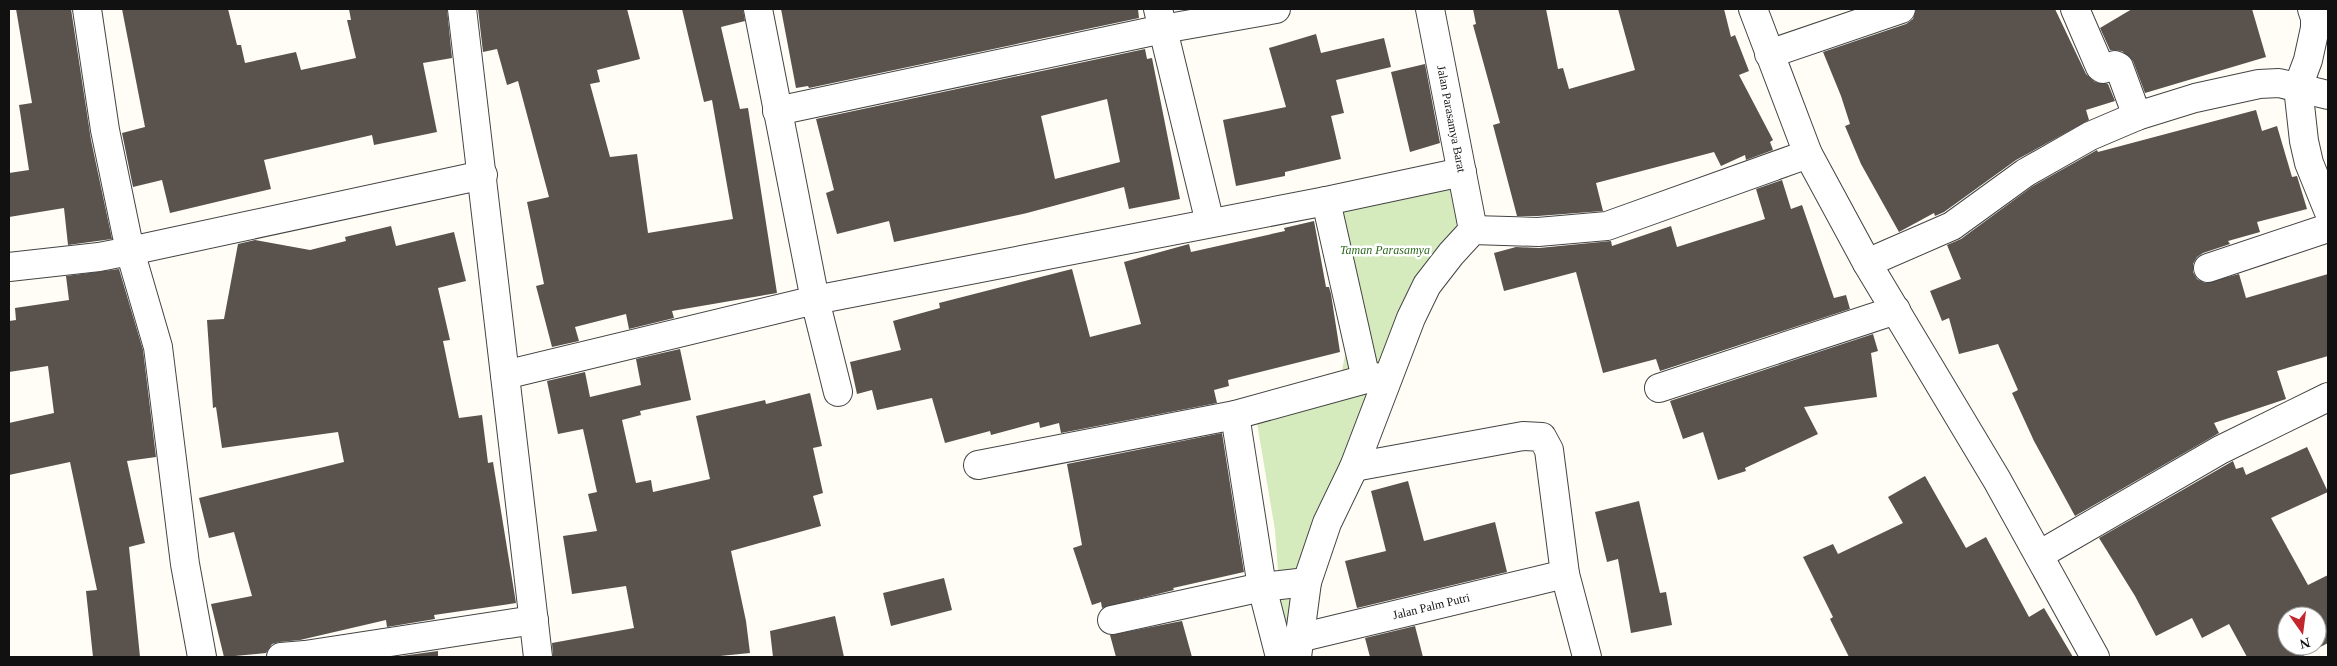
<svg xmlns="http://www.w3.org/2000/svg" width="2337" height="666" viewBox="0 0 2337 666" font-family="Georgia,serif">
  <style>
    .green { fill: #d5ebbd }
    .building { fill: #5a524d; fill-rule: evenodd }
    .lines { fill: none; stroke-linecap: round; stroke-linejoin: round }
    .minor-casing { stroke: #444; stroke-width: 30 }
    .minor { stroke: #fff; stroke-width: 28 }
    .labels { text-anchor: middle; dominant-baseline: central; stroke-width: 5; stroke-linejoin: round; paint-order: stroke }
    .street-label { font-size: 12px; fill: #111; stroke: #fff }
    .park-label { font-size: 12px; font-style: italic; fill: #2f6b1f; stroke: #fff }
  </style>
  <rect width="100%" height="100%" fill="#fffdf5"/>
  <path class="green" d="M 1461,179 L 1455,242 L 1295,627 L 1285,626 L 1281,611 L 1275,530 L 1256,417 L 1330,398 L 1342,370 L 1349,336 L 1323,209 Z"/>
  <path class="building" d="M 16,9 L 71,9 L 91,140 L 112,239 L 68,245 L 64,208 L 9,217 L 9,173 L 29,170 L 19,105 L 32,103 Z
    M 122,9 L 228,9 L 237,45 L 241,45 L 245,63 L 296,52 L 301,70 L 356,58 L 347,20 L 351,20 L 349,9 L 447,9 L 452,58 L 423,63 L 437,132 L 374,145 L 372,135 L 264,160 L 271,189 L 170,213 L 162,180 L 133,187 L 122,133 L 145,127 Z
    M 478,9 L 627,9 L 640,59 L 597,70 L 600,82 L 590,84 L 610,157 L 637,154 L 648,233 L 733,219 L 712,100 L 704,102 L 682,9 L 743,9 L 745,21 L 721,27 L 740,109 L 748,108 L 777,293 L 672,311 L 674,318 L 629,329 L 626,314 L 575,327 L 579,341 L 552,347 L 536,286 L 544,284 L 527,202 L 549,197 L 518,81 L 507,85 L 497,49 L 483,52 Z
    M 781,9 L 1138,9 L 1139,18 L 809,88 L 808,86 L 796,88 Z
    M 1473,9 L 1546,9 L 1558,69 L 1563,68 L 1569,89 L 1635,70 L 1618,9 L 1724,9 L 1731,37 L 1735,35 L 1749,71 L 1739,75 L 1773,140 L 1770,142 L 1773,150 L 1746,160 L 1745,155 L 1721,166 L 1714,152 L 1596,183 L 1603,211 L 1538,216 L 1517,216 L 1493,125 L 1500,123 L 1473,25 L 1476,24 Z
    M 1916,9 L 2055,9 L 2086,74 L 2095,82 L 2108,84 L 2115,101 L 2086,110 L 2089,120 L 2016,160 L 1944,212 L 1935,216 L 1934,213 L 1899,232 L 1861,164 L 1845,126 L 1850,124 L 1841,96 L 1823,52 L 1906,24 L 1913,19 Z
    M 2132,9 L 2252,9 L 2266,57 L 2145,93 L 2133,61 L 2122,51 L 2110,50 L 2100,28 Z
    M 1316,34 L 1321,53 L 1384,38 L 1391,67 L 1336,80 L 1344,113 L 1331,116 L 1341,159 L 1285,172 L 1285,176 L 1236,186 L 1223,120 L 1286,107 L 1269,48 Z
    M 1145,49 L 1147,59 L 1152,58 L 1180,199 L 1129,209 L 1124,187 L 1027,213 L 894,242 L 889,221 L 837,234 L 826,193 L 834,190 L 816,119 ZM 1107,99 L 1120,162 L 1055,179 L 1041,116 Z
    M 1425,64 L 1440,143 L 1410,152 L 1391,72 Z
    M 2256,110 L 2262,131 L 2277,126 L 2292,177 L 2297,176 L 2307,209 L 2257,222 L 2260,232 L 2228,241 L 2230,244 L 2203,253 L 2197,257 L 2193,264 L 2193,272 L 2197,279 L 2205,283 L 2239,274 L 2246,298 L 2328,274 L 2328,356 L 2277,371 L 2286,399 L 2214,423 L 2219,433 L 2075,516 L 2034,441 L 2012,393 L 2018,390 L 1998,344 L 1959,354 L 1949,318 L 1942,321 L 1930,291 L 1961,279 L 1947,245 L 1961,239 L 2033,186 L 2097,150 L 2098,152 Z
    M 1782,180 L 1791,209 L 1802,205 L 1834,298 L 1846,295 L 1850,309 L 1660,371 L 1656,359 L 1603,373 L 1576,272 L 1504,291 L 1494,253 L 1516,247 L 1539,248 L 1611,241 L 1612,246 L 1671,226 L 1677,247 L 1765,219 L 1756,189 Z
    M 1314,221 L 1326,287 L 1329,287 L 1331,294 L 1340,352 L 1228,380 L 1229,386 L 1214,390 L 1217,403 L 1061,433 L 1059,423 L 1040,428 L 1039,422 L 991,435 L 990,431 L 945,443 L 932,398 L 877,410 L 872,390 L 857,394 L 850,362 L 901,350 L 893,321 L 940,308 L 939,303 L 1072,269 L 1090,337 L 1141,324 L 1124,262 L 1189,244 L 1191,252 L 1285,231 L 1284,228 Z
    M 391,226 L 396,246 L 454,232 L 466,281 L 438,288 L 450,340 L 443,341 L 459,418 L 482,415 L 488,463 L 493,462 L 516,603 L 434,615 L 435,619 L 387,627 L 386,620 L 300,640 L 279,642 L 272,644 L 266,653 L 224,657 L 211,604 L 252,596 L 234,532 L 209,538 L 199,498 L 344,462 L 338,432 L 222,448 L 216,407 L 213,408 L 207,320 L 224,319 L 238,244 L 255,240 L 310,250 L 346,241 L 345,237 Z
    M 119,269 L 143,350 L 156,457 L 127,461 L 145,543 L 129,547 L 140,657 L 93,657 L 86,591 L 97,590 L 70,462 L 9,475 L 9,423 L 54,413 L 48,366 L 9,372 L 9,321 L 16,320 L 15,308 L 69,300 L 66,276 Z
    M 1873,334 L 1878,351 L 1871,353 L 1877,397 L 1804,407 L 1818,434 L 1745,468 L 1746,471 L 1718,480 L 1703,432 L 1683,439 L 1670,401 Z
    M 680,349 L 691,400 L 640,411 L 641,415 L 622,420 L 636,483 L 651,480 L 653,492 L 710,479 L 696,416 L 765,400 L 766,404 L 810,393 L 822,446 L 813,448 L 823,493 L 813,496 L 821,526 L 731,551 L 746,621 L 750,653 L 710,657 L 553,657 L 552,643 L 634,628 L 626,586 L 572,594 L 563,536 L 597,531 L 588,494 L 597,492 L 583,429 L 558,434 L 547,381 L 585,372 L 590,397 L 641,385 L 636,359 Z
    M 1222,433 L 1244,572 L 1173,588 L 1174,590 L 1102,608 L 1101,602 L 1092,605 L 1073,548 L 1082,545 L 1067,464 Z
    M 2307,447 L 2328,492 L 2271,518 L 2308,585 L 2328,575 L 2328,643 L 2301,657 L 2247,657 L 2229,624 L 2202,638 L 2192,618 L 2156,636 L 2135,596 L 2099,538 L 2233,461 L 2236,469 L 2243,467 L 2246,475 ZM 2287,616 L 2317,616 L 2317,646 L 2287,646 Z
    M 1925,476 L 1966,548 L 1986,537 L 2029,617 L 2044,608 L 2073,657 L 1849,657 L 1830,619 L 1833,617 L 1803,557 L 1833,544 L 1838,554 L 1903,523 L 1888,497 Z
    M 1408,481 L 1424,541 L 1495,522 L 1507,572 L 1357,608 L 1345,561 L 1386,551 L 1371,491 Z
    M 1639,501 L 1660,593 L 1666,592 L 1672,625 L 1631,633 L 1618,559 L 1607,562 L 1595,512 Z
    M 944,578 L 952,610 L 891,626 L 883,593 Z
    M 835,616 L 844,657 L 773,657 L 770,631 Z
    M 1182,621 L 1192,657 L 1116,657 L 1110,635 Z
    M 1415,626 L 1423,657 L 1370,657 L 1365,638 Z
    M 438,651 L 438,657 L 394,657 Z"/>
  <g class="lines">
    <defs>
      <g id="minor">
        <path d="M 87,9 L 105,130 L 130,251 L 158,347 L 185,564 L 202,657"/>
        <path d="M 462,9 L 538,657"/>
        <path d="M 758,9 L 815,300 L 1326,201 L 1462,172"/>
        <path d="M 1158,9 L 1210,223"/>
        <path id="s1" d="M 1430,9 L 1473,230"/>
        <path d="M 1753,9 L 1808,154 L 1867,263 L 1997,480 L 2095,657"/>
        <path d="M 2075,9 L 2100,67 L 2103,69 L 2115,65 L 2119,67 L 2137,116"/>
        <path d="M 2312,9 L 2315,18 L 2315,28 L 2308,60 L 2298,87 L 2304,141 L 2309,163 L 2328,210"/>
        <path d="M 1769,54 L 1901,9"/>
        <path d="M 777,111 L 1163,29 L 1276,9"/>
        <path d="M 1326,201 L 1366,379"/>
        <path d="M 1867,263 L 1952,226 L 2025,173 L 2090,136 L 2137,116 L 2195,98 L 2259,84 L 2279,83 L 2328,95"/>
        <path d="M 9,267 L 99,257 L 130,251 L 483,175"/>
        <path d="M 2208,268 L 2328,228"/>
        <path d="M 505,375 L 815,300 L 838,392"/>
        <path d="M 1659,388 L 1896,310"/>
        <path d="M 1235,415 L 1262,587 L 1280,657"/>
        <path d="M 978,465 L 1235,415 L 1366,379 L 1388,376"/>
        <path d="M 1354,467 L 1523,436 L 1542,437 L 1549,450 L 1565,574 L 1587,657"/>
        <path d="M 2039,555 L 2220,450 L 2328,397"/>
        <path d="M 1112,620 L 1262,587 L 1307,582"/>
        <path id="s2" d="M 1299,638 L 1565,574"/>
        <path d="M 281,657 L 305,655 L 534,620"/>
        <path d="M 1297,657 L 1307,582 L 1327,523 L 1354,467 L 1411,318 L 1427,285 L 1451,254 L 1473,230 L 1538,232 L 1607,226 L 1808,154"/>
      </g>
    </defs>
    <use href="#minor" class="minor-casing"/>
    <use href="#minor" class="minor"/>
  </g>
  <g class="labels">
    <g class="street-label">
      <text stroke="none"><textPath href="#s1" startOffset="112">Jalan Parasamya Barat</textPath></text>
      <text stroke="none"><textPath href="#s2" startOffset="136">Jalan Palm Putri</textPath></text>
    </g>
    <g class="park-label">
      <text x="1385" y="250">Taman Parasamya</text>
    </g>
  </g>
  <rect width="2337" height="666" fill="none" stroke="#111111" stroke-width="20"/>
  <g transform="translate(2302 631) rotate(166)"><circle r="24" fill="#ffffff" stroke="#a0a0a0"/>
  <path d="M0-4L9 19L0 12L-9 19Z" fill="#c4262e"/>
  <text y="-8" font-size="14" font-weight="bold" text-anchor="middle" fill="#111111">N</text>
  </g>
</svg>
